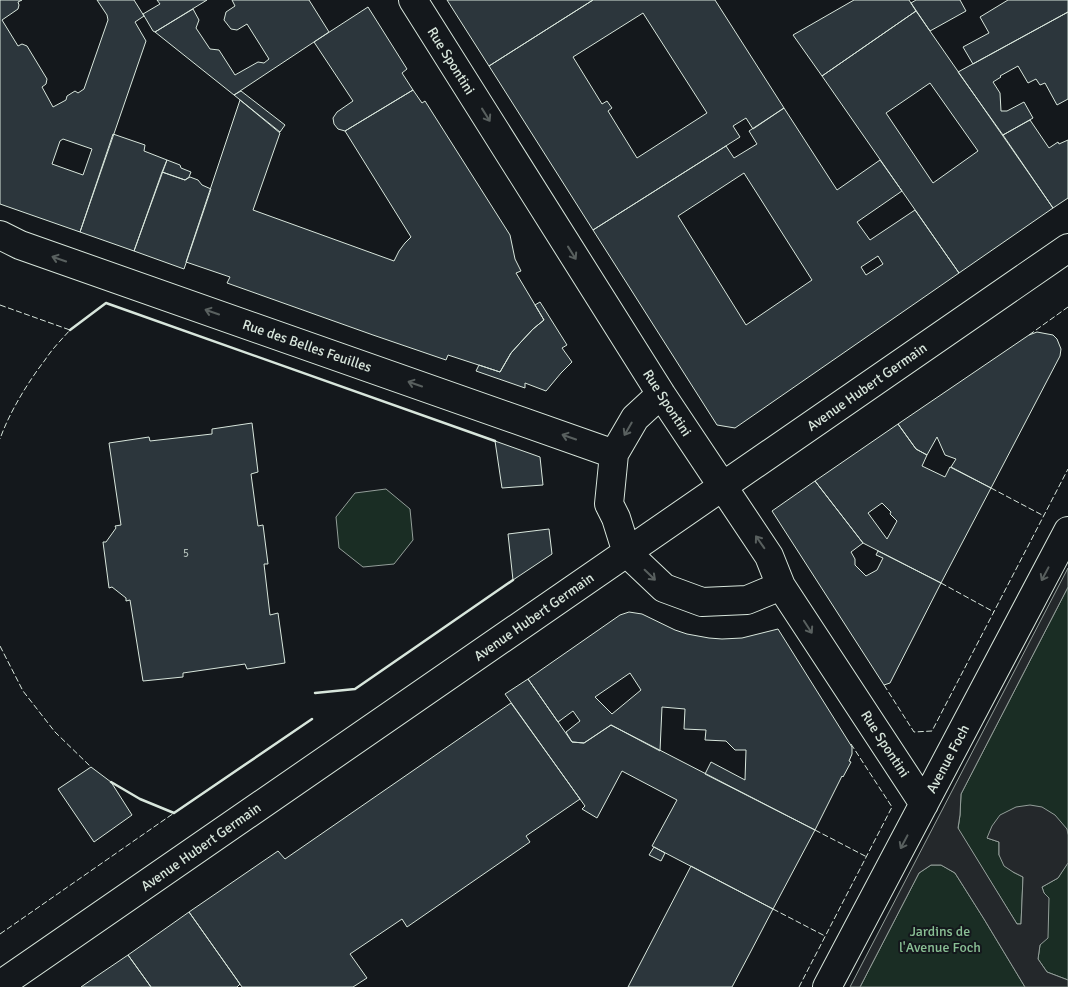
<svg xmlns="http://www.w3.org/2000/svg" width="1068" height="987" viewBox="0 0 1068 987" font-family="Signika,sans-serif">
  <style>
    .green { fill: #1a2d24; stroke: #939e99 }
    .parking { fill: #24282b; stroke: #939e99 }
    .building { fill: #2c363c; stroke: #d8e6dc; fill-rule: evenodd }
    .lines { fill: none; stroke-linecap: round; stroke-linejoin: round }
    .minor-casing { stroke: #d8e6dc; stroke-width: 30 }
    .minor { stroke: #14181c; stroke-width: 28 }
    .fence { stroke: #d8e6dc; stroke-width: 1; stroke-dasharray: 6 2.5; stroke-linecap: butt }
    .wall { stroke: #d8e6dc; stroke-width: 2.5 }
    .oneway { stroke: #59605f }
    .labels { text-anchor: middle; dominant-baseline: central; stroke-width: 4; stroke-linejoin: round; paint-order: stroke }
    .number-label { font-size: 11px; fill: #adbab4 }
    .street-label { font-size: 14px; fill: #d8e6dc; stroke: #14181c }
    .park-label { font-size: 14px; fill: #8ac095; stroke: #14181c }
  </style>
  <rect width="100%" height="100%" fill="#14181c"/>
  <path class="green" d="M 386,489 L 410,509 L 413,540 L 394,564 L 363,567 L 339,548 L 336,517 L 355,493 Z
    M 1068,587 L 1068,835 L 1067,829 L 987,838 L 999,842 L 999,855 L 1013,872 L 1023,877 L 1021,924 L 1017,924 L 958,829 L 960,815 L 961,794 Z
    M 1068,862 L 1068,980 L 1047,972 L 1038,959 L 1040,945 L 1044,893 L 1042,887 L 1058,878 Z
    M 931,865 L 941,865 L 955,873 L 984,919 L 1025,987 L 860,987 L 919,873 Z"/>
  <path class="parking" d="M 1068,568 L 1068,587 L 961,794 L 960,815 L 958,828 L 1017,924 L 1021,924 L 1023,877 L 1013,872 L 1004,866 L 999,855 L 999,842 L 987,838 L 992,826 L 1000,815 L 1016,807 L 1030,805 L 1042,807 L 1055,815 L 1067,829 L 1068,835 L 1068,863 L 1058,878 L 1042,887 L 1044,893 L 1049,898 L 1048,938 L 1040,945 L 1038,959 L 1047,972 L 1068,980 L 1068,987 L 1025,987 L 984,919 L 955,873 L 941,865 L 931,865 L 919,873 L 860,987 L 850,987 Z"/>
  <path class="building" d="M 0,0 L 22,0 L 18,2 L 19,5 L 18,9 L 2,20 L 18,46 L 22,44 L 27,46 L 47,79 L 46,84 L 42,87 L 53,107 L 66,100 L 67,96 L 75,91 L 78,93 L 84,89 L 108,20 L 107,15 L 97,0 L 134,0 L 144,16 L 135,22 L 146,41 L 80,232 L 0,204 ZM 63,139 L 92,149 L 83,175 L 52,164 L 60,141 Z
    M 157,0 L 207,0 L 155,32 L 153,31 L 143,14 L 160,4 Z
    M 232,0 L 309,0 L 329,32 L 234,95 L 155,32 L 193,9 L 199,20 L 196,28 L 210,49 L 219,50 L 235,75 L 258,62 L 264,63 L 269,59 L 247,24 L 237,30 L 231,29 L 224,20 L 226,12 L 235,6 Z
    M 447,0 L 593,0 L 489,66 Z
    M 593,0 L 715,0 L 784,108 L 753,129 L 746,118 L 733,126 L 740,137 L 593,230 L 489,66 ZM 643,13 L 707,113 L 637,158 L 608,111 L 612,108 L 607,101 L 602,104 L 573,57 Z
    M 854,0 L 909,0 L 916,11 L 822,76 L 793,35 Z
    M 916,0 L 960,0 L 966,11 L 930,31 L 911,3 Z
    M 1008,0 L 1068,0 L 1068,12 L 973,64 L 963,47 L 989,33 L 980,17 Z
    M 368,7 L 407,69 L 402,73 L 413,90 L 345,131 L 338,129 L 334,124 L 333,118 L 337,112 L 353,101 L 314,42 Z
    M 916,11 L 1053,208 L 959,273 L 822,76 ZM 930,83 L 978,151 L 933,183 L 886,113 Z
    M 1068,12 L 1068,99 L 1057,105 L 1045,83 L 1040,85 L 1036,79 L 1028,83 L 1018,66 L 1000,76 L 1001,77 L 993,82 L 1000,93 L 1001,111 L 1007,111 L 1024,102 L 1033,118 L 1003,135 L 958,72 Z
    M 413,90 L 422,103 L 425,101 L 510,235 L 515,259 L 521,271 L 516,273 L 544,320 L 533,329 L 520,343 L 511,353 L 500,372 L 448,355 L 446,360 L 373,335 L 227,283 L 230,277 L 186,262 L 240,100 L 280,133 L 253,210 L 394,261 L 399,251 L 405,243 L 411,237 L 345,131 Z
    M 241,91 L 285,125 L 280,132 L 234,95 Z
    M 784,108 L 837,190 L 880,160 L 902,191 L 857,222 L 870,240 L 915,210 L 959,273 L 735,428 L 717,425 L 593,230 L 726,146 L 734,158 L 757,144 L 749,131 ZM 744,173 L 812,280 L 746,325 L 678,216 ZM 878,256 L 883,264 L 866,275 L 861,267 Z
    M 1030,120 L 1049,148 L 1058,142 L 1059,144 L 1068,140 L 1068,198 L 1053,208 L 1003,135 Z
    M 113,134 L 145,145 L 144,151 L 167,160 L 134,251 L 80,232 Z
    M 167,160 L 180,165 L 181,168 L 191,172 L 189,177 L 185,180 L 162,172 Z
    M 162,172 L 185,180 L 190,177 L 198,180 L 202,185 L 211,189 L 184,269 L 134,251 Z
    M 540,302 L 567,345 L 562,348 L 572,362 L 561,373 L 546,391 L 525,383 L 525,388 L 476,371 L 479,365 L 500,372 L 511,353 L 520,343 L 533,329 L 544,320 L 535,305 Z
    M 1037,332 L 1053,335 L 1057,339 L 1061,349 L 1060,356 L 991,488 L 951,467 L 956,459 L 945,455 L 937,437 L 927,455 L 916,449 L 898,424 L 1029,335 Z
    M 252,423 L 258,472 L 251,474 L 258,526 L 263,525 L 268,564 L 264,564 L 270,615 L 278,613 L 285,663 L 247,669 L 245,664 L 183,673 L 183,677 L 143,681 L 130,600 L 126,601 L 126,598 L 112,587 L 109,588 L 103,542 L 106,542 L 116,528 L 115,526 L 121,525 L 109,443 L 149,437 L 150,441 L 212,434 L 212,429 Z
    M 898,424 L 916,449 L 927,455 L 922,466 L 945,477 L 950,467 L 991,488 L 941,583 L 863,543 L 815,481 ZM 882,503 L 891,512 L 890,514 L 897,521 L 887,539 L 868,513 Z
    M 495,441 L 540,457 L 543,485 L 502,488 Z
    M 815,481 L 863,543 L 851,552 L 855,559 L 855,565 L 866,576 L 877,570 L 883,558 L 876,555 L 878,551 L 941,583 L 890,683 L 884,685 L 772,511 Z
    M 549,529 L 552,554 L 513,580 L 508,534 Z
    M 629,612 L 642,614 L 675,630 L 687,634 L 709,638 L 722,639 L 742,638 L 778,629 L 852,747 L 852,754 L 849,761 L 851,762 L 843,777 L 842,776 L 815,830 L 705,774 L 711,762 L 745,780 L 746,750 L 735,750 L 726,741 L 705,740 L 706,730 L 684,729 L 685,709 L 662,707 L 660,751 L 611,725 L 584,743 L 572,742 L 566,732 L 580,721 L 573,711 L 558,722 L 528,679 L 620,615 ZM 630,673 L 641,690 L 612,714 L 595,697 Z
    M 528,679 L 572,742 L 584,743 L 611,725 L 815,830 L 773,909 L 652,846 L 677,800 L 622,771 L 597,818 L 582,809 L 585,806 L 505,694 Z
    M 511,703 L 580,799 L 526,836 L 530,842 L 407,927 L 402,919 L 350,954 L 367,978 L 353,987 L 242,987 L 189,912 L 278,851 L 285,859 Z
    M 91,767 L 111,782 L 132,815 L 94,842 L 58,789 Z
    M 654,847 L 665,853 L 661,861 L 649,855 Z
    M 691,866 L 773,909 L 750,953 L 732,987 L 628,987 Z
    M 189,912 L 240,984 L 237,987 L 151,987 L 128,955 Z
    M 128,955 L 151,987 L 81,987 L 94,978 Z"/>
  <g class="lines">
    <defs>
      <path id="minor" d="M 413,0 L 661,394 L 769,556 L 781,586 L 924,804
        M 0,235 L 20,245 L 614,454
        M 661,394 L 635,418 L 614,454 L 609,504 L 616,518 L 627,553 L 664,588 L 702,602 L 747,600 L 781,586
        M 0,985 L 1068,248
        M 827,987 L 1068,531"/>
    </defs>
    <use href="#minor" class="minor-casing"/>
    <use href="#minor" class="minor"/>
    <path class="fence" d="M 0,305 L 70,330 C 62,339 52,349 45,360 C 28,382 9,413 0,439
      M 1029,335 L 1068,307
      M 991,488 L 1044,516
      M 941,583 L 994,612
      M 0,646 L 23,691 L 55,732 L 91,767
      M 884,685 L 914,732 L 932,731 L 1068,469
      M 815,830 L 867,857
      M 773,909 L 825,936
      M 0,934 L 174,813
      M 799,987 L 892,807 L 851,744"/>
    <path class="wall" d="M 70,330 L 106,303 L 495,441
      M 315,693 L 355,689 L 513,580
      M 111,782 L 140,799 L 174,813 L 312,719"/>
  </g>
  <defs><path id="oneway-shaft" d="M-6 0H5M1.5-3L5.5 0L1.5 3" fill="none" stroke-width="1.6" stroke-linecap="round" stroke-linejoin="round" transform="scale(1.25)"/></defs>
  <g class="oneway">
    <use href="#oneway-shaft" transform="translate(486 115) rotate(58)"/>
    <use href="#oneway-shaft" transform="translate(572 253) rotate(58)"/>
    <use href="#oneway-shaft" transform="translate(59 259) rotate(-161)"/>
    <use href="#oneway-shaft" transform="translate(212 312) rotate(-161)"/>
    <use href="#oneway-shaft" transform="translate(415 384) rotate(-161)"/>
    <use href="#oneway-shaft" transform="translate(628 429) rotate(120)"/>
    <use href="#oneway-shaft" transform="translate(569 437) rotate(-161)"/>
    <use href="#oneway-shaft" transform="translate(760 542) rotate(-125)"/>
    <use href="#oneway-shaft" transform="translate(1045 574) rotate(118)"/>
    <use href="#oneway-shaft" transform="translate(650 575) rotate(44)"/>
    <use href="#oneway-shaft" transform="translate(808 627) rotate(57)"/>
    <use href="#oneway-shaft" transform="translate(904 842) rotate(118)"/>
  </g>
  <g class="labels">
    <g class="number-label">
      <text x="186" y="553">5</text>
    </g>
    <g class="street-label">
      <text transform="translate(451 61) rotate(58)">Rue Spontini</text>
      <text transform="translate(307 346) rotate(19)">Rue des Belles Feuilles</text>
      <text transform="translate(867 387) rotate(-35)">Avenue Hubert Germain</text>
      <text transform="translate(667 403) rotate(57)">Rue Spontini</text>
      <text transform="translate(534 617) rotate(-35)">Avenue Hubert Germain</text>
      <text transform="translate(885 744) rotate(57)">Rue Spontini</text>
      <text transform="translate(948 759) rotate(-62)">Avenue Foch</text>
      <text transform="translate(201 847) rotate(-35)">Avenue Hubert Germain</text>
    </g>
    <g class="park-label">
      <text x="940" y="931">Jardins de<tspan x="940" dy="16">l'Avenue Foch</tspan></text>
    </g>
  </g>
</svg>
